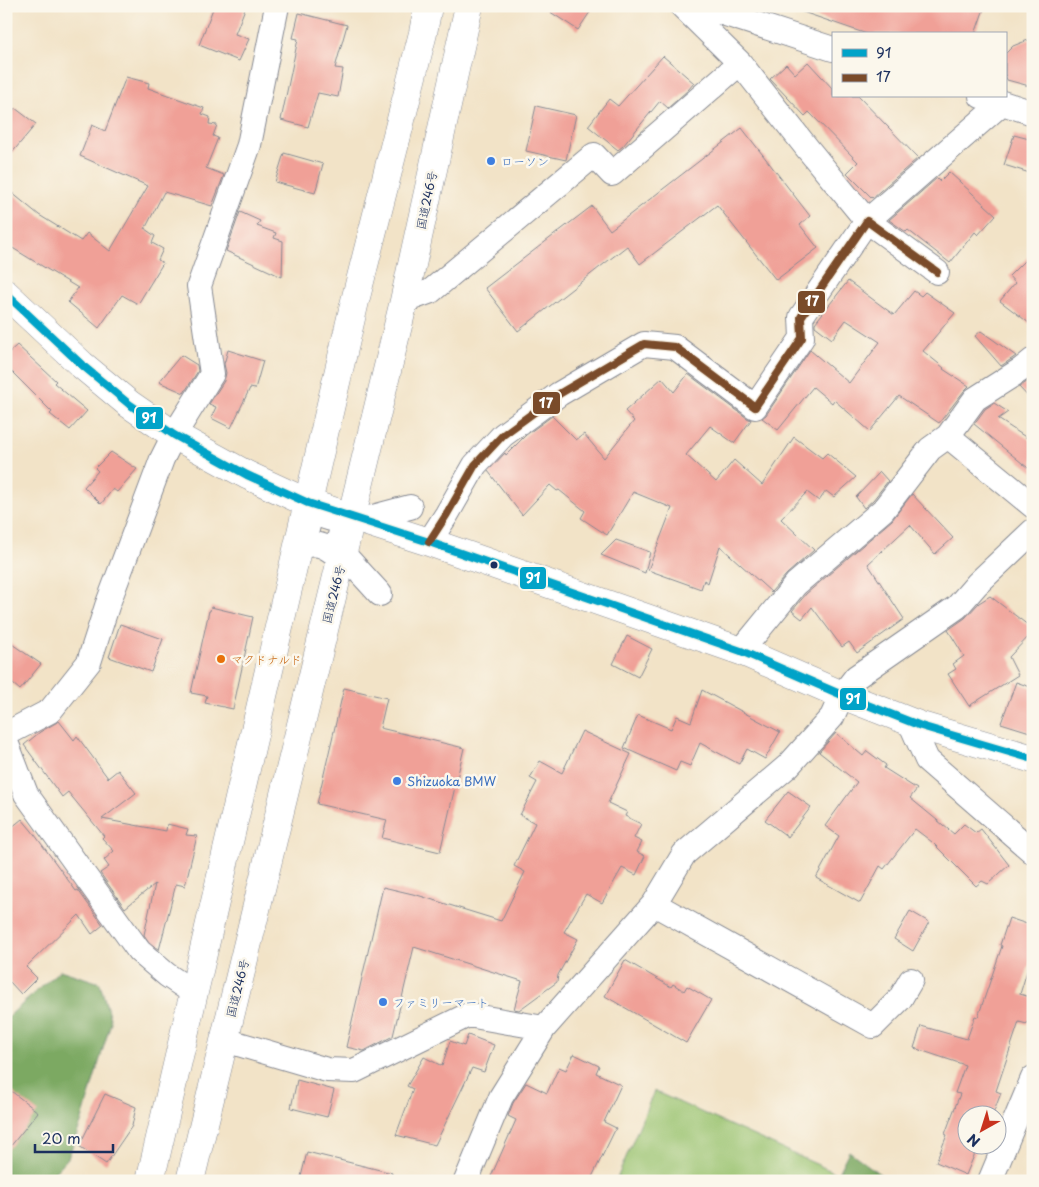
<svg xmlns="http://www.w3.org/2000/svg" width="1039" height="1187" viewBox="0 0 1039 1187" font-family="'Playpen Sans','Klee One',sans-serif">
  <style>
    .green { fill: #9ac36f; stroke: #5a7966 }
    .forest { fill: #7ba962; stroke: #4b6c60 }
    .building { fill: #f0a097 }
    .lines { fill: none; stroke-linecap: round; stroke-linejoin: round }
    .street-casing { stroke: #868992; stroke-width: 26 }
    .primary-casing { stroke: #868992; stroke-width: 29 }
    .highway-casing { stroke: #868992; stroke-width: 29 }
    .street { stroke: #fff; stroke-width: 24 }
    .primary { stroke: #fff; stroke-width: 28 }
    .highway { stroke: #fff; stroke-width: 28 }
    .bus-1-casing { stroke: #fbf7ec; stroke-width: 11 }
    .bus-2-casing { stroke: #fbf7ec; stroke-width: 11 }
    .bus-1 { stroke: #01a3c8; stroke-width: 8 }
    .bus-2 { stroke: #7a4b2a; stroke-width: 8 }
    .shop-dot { fill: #3f7fe0; stroke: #fbf7ec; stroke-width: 2 }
    .bus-dot { fill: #1b2f5e; stroke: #fbf7ec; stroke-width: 2 }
    .food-dot { fill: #e8710a; stroke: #fbf7ec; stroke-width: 2 }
    .labels { text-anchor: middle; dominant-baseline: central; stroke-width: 5; stroke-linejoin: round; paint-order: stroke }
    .shop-label { font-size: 12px; fill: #366cbe; stroke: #fbf7ec; text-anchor: start }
    .street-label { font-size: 12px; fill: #1b2f5e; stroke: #fbf7ec }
    .food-label { font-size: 12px; fill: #c56008; stroke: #fbf7ec; text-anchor: start }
    .line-badge { stroke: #fbf7ec; stroke-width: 2 }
    .badge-label { font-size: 14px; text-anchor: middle; font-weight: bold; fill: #fff }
  </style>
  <rect width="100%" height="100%" fill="#fbf7ec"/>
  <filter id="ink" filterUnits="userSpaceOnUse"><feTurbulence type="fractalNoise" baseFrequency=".02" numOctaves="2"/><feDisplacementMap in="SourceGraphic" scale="10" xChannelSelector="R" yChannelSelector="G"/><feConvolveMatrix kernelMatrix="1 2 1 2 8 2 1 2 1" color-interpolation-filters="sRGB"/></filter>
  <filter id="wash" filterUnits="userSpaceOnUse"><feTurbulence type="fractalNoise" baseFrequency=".0096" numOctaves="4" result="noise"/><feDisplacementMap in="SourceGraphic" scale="20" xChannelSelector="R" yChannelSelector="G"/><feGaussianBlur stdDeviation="1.12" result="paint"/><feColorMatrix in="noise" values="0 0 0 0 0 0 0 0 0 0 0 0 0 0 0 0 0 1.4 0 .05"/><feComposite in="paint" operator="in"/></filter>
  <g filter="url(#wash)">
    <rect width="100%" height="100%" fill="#f2e3c7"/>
    <path class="green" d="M 654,1091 L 836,1173 L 832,1181 L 616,1181 Z"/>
    <path class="forest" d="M 60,970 L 100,983 L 111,1022 L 81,1123 L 68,1158 L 47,1181 L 6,1181 L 6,1021 L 9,1016 Z
      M 849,1151 L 889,1181 L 834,1181 Z"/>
    <g id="blocks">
      <path class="building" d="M 214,6 L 246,6 L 235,34 L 249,39 L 239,61 L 199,45 Z
        M 541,6 L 594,6 L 578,30 Z
        M 798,6 L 985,6 L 975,34 L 867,34 L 797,10 Z
        M 299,13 L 347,25 L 335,68 L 343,69 L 338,97 L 318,93 L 308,127 L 281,120 L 298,39 L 293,38 Z
        M 1033,38 L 1033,87 L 1007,80 L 1005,74 L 1005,54 L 1013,46 Z
        M 663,56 L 694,83 L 688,90 L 668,108 L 660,101 L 623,146 L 618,150 L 588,126 L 609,99 L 618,106 Z
        M 808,62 L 833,89 L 833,96 L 858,96 L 918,158 L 872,198 L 847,173 L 858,162 L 809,112 L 805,116 L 770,79 L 786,64 L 795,74 Z
        M 126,77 L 149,83 L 148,88 L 204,108 L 202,114 L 210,117 L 209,124 L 217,125 L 213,136 L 218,138 L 206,168 L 224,175 L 212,206 L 164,192 L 145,229 L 155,236 L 152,243 L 163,249 L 158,260 L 163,263 L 138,304 L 122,295 L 99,328 L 68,302 L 78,288 L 6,244 L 6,188 L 39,215 L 81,241 L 87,233 L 110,251 L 148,186 L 80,156 L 92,125 L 105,131 Z
        M 536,106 L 576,115 L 566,160 L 526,151 Z
        M 15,108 L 36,124 L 6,160 L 6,120 Z
        M 742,128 L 810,216 L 800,225 L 818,248 L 776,280 L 717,205 L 640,264 L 627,246 L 518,331 L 485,288 L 592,206 L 610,230 Z
        M 1014,135 L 1033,140 L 1033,174 L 1004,165 Z
        M 284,153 L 323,164 L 315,193 L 275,182 Z
        M 949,172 L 996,215 L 978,235 L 975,232 L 950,263 L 908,230 L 906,232 L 889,220 L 937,178 L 940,181 Z
        M 240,212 L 260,221 L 257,226 L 276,233 L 274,238 L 283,241 L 282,277 L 226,251 Z
        M 1033,252 L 1033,326 L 1000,301 L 1015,283 L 1009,276 Z
        M 848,281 L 894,315 L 914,291 L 921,296 L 925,292 L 955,313 L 923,351 L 944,368 L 943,369 L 969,386 L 964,391 L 939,423 L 899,396 L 870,431 L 834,400 L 832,403 L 813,387 L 778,430 L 762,418 L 766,415 L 810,350 L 849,383 L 880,342 L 846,320 L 832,339 L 815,326 L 815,323 Z
        M 981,331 L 1016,356 L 1001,366 L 975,336 Z
        M 17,345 L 56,381 L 54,383 L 87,411 L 70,430 L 50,414 L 52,412 L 6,366 L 6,355 Z
        M 228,350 L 263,361 L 255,389 L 250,388 L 231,428 L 211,418 L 216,407 L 209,404 L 224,381 L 226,373 L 224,364 Z
        M 181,355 L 197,365 L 198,371 L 184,393 L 159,382 Z
        M 688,374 L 747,418 L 751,420 L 734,443 L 710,426 L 686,455 L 716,482 L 734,460 L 762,485 L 794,437 L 822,458 L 827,453 L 856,477 L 834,497 L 826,491 L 819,501 L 807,492 L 781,519 L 814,550 L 787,574 L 771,592 L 720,546 L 708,583 L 704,580 L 701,589 L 648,570 L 672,508 L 633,492 L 607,535 L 581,518 L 585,511 L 559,490 L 557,491 L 550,485 L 522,515 L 488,471 L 505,453 L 506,455 L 526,435 L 552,416 L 576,440 L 584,434 L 604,458 L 634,421 L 625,411 L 662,378 L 674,392 Z
        M 1033,378 L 1033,402 L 1019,387 Z
        M 994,403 L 1008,412 L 998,419 L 1033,442 L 1033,472 L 974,424 L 985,409 Z
        M 111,452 L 137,469 L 117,492 L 113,489 L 101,504 L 84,487 L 98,471 L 95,468 Z
        M 880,472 L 888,481 L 873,500 L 864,508 L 856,497 Z
        M 912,494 L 953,538 L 935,554 L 910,525 L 868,564 L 904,619 L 857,653 L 849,642 L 842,647 L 812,607 L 802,619 L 792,611 L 806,594 L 892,520 Z
        M 616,540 L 650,552 L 645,573 L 601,555 Z
        M 990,596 L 1033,629 L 1033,632 L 1009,657 L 1018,675 L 969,706 L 948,674 L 956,669 L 953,664 L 964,656 L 948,630 L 965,618 L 979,603 Z
        M 211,607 L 253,617 L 233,709 L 205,703 L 207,696 L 191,693 L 209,611 L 210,611 Z
        M 120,624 L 163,639 L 151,672 L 109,657 Z
        M 627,636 L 652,649 L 638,677 L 613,664 Z
        M 6,640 L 41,664 L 20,690 L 6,678 Z
        M 1016,682 L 1033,688 L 1033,733 L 1001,723 Z
        M 344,688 L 387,698 L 380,728 L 464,748 L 440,852 L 382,838 L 387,820 L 317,804 Z
        M 702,690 L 780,732 L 765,759 L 747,749 L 739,764 L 700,743 L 690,766 L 680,762 L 676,771 L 624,748 L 638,715 L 671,729 L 677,716 L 691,722 Z
        M 59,721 L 74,740 L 77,736 L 108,778 L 118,770 L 136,793 L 102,819 L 166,831 L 167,824 L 188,829 L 186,835 L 197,836 L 185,886 L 176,884 L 159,950 L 149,942 L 144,935 L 155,884 L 125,908 L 100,873 L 109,867 L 104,860 L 114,851 L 102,838 L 104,836 L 68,792 L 62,797 L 24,745 L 40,732 Z
        M 582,731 L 631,754 L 608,803 L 627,812 L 625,816 L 641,824 L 634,838 L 642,842 L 637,852 L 645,856 L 636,875 L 622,868 L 602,903 L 586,894 L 564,932 L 578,939 L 558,975 L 557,982 L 519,1010 L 514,1009 L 522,981 L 414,947 L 393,1036 L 364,1051 L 346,1047 L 383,887 L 417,895 L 501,921 L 525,872 L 514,866 L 535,823 L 520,815 L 537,782 L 530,778 L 540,761 L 562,773 Z
        M 836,733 L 863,756 L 867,751 L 886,765 L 884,768 L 917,789 L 910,798 L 954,834 L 964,824 L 976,833 L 981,829 L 1009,865 L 988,884 L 982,881 L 976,886 L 932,842 L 915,829 L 884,869 L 880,866 L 860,903 L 816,878 L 839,836 L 825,826 L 857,782 L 819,752 Z
        M 788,791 L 811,807 L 788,837 L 765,820 Z
        M 22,819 L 32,831 L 76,891 L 78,890 L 103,925 L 92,934 L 79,915 L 26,967 L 37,978 L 21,994 L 10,982 L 6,986 L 6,832 Z
        M 910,911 L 929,922 L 913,951 L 894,939 Z
        M 1009,918 L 1033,926 L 1033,952 L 1020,994 L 1033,998 L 1033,1007 L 1027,1024 L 1019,1022 L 996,1091 L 1001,1093 L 993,1114 L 966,1114 L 966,1144 L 982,1144 L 981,1147 L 978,1146 L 966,1175 L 936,1162 L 947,1135 L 945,1134 L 960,1094 L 955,1093 L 965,1065 L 914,1048 L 921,1026 L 967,1039 L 975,1016 L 978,1017 L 1002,946 L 1000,945 Z
        M 625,960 L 671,987 L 673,984 L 684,991 L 687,986 L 711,1000 L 686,1043 L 605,996 Z
        M 468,1035 L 494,1045 L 484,1072 L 472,1068 L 435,1145 L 396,1135 L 413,1089 L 407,1086 L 424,1057 L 442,1066 L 450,1041 L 464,1046 Z
        M 574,1054 L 599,1066 L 596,1073 L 621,1085 L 604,1122 L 616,1128 L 590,1181 L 489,1181 L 516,1120 L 508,1116 L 513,1103 L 526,1083 L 547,1093 L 559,1067 L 566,1070 Z
        M 297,1080 L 334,1090 L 327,1117 L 291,1108 Z
        M 6,1087 L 38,1112 L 6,1152 Z
        M 105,1094 L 136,1107 L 132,1126 L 106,1164 L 79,1146 Z
        M 307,1152 L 392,1173 L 391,1181 L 300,1181 Z"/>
    </g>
  </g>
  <g filter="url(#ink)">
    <use href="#blocks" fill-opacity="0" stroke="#868992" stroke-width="1"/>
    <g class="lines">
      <defs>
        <path id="street" d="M 682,6 L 740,63 L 807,148 L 867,221 L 1002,103
          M 701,6 L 833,49
          M 981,96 L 1033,113
          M 404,301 L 431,291 L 594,155 L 612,174 L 740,63
          M 948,436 L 1033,506
          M 312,509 C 321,517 330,520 342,520 C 343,530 338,543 334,553 C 322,544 317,543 303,546 Z
          M 354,522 L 410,507
          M 429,542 L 447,514 L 475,465 L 503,435 L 559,394 L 644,344 L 675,347 L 755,407 L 802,338 L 801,317 L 867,221 L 937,272
          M 337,547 L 380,594
          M 741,651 L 796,584 L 883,510 L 930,449 L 948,436 L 975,399 L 1022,369 L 1033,360
          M 910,722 L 927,760 L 1033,852
          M 6,734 L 50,711 L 89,662 L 107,606 L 162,459 L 174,435 L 212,374 L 199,286 L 249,145 L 277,6
          M 6,742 L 26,794 L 139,951 L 167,975 L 194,993
          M 654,904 L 873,1026 L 900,999 L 911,980
          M 225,1040 L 327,1070 L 354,1071 L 468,1015 L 544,1028
          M 466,1181 L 501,1097 L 544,1028 L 654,904 L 684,854 L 789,765 L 832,717 L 842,695 L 856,677 L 957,607 L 977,584 L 1033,531
          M 990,1181 L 1033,1078"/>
        <path id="primary" d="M 6,294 L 82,365 L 129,404 L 174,435 L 247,475 L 308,503 L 429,542 L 741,651 L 842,695 L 921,726 L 1033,759"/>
        <path id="highway" d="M 150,1181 L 355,301 L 423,33 L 428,6
          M 190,1181 L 404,301 L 469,6"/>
      </defs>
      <use href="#street" class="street-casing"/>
      <use href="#primary" class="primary-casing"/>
      <use href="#highway" class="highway-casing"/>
      <use href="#street" class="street"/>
      <use href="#primary" class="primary"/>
      <use href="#highway" class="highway"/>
      <defs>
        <path id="bus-1" d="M 6,294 L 82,365 L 129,404 L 174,435 L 247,475 L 308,503 L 429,542 L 741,651 L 842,695 L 921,726 L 1033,759"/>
        <path id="bus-2" d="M 429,542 L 447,514 L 475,465 L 503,435 L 559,394 L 644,344 L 675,347 L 755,407 L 802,338 L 801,317 L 867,221 L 937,272"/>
      </defs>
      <use href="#bus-1" class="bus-1-casing"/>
      <use href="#bus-2" class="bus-2-casing"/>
      <use href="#bus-1" class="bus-1"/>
      <use href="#bus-2" class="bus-2"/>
    </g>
  </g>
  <g class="shop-dot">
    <circle cx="491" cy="161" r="5"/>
    <circle cx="397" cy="781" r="5"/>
    <circle cx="383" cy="1002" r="5"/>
  </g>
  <circle class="bus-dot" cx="494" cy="565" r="4.5"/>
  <circle class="food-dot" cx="221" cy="659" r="5"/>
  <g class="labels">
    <g class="shop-label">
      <text x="501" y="161">ローソン</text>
      <text x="407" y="781">Shizuoka BMW</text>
      <text x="393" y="1002">ファミリーマート</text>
    </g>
    <g class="street-label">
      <text transform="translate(426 200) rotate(-78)">国道246号</text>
      <text transform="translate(333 594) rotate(-76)">国道246号</text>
      <text transform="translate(237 988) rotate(-76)">国道246号</text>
    </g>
    <g class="food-label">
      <text x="231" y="659">マクドナルド</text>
    </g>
  </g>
  <g class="line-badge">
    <rect x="797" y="290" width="29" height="24" rx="5" fill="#7a4b2a"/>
    <rect x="532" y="391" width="29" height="24" rx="5" fill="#7a4b2a"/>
    <rect x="135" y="406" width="29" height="24" rx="5" fill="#01a3c8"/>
    <rect x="519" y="566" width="28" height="24" rx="5" fill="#01a3c8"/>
    <rect x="839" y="687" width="28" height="24" rx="5" fill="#01a3c8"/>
  </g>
  <g class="badge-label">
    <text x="812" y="306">17</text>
    <text x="546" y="408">17</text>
    <text x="149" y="423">91</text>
    <text x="533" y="583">91</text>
    <text x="853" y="704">91</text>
  </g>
  <rect width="1039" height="1187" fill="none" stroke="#fbf7ec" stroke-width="25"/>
  <rect x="832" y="32" width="175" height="65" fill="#fbf7ec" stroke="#a1a7b3"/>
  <rect x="842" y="49" width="25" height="8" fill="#01a3c8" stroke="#a1a7b3"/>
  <text x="876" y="58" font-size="15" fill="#1b2f5e">91</text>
  <rect x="842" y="74" width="25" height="8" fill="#7a4b2a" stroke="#a1a7b3"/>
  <text x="876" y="82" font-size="15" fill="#1b2f5e">17</text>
  <g transform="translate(982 1130) rotate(219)"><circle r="24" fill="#fbf7ec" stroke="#a1a7b3"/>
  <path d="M0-4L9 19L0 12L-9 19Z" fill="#c8321e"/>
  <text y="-8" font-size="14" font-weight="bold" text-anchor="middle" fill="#1b2f5e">N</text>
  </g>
  <path d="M35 1144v8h78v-8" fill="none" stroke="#1b2f5e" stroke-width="2.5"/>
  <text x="42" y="1144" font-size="15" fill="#1b2f5e" stroke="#fbf7ec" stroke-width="4" paint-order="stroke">20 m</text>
</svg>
